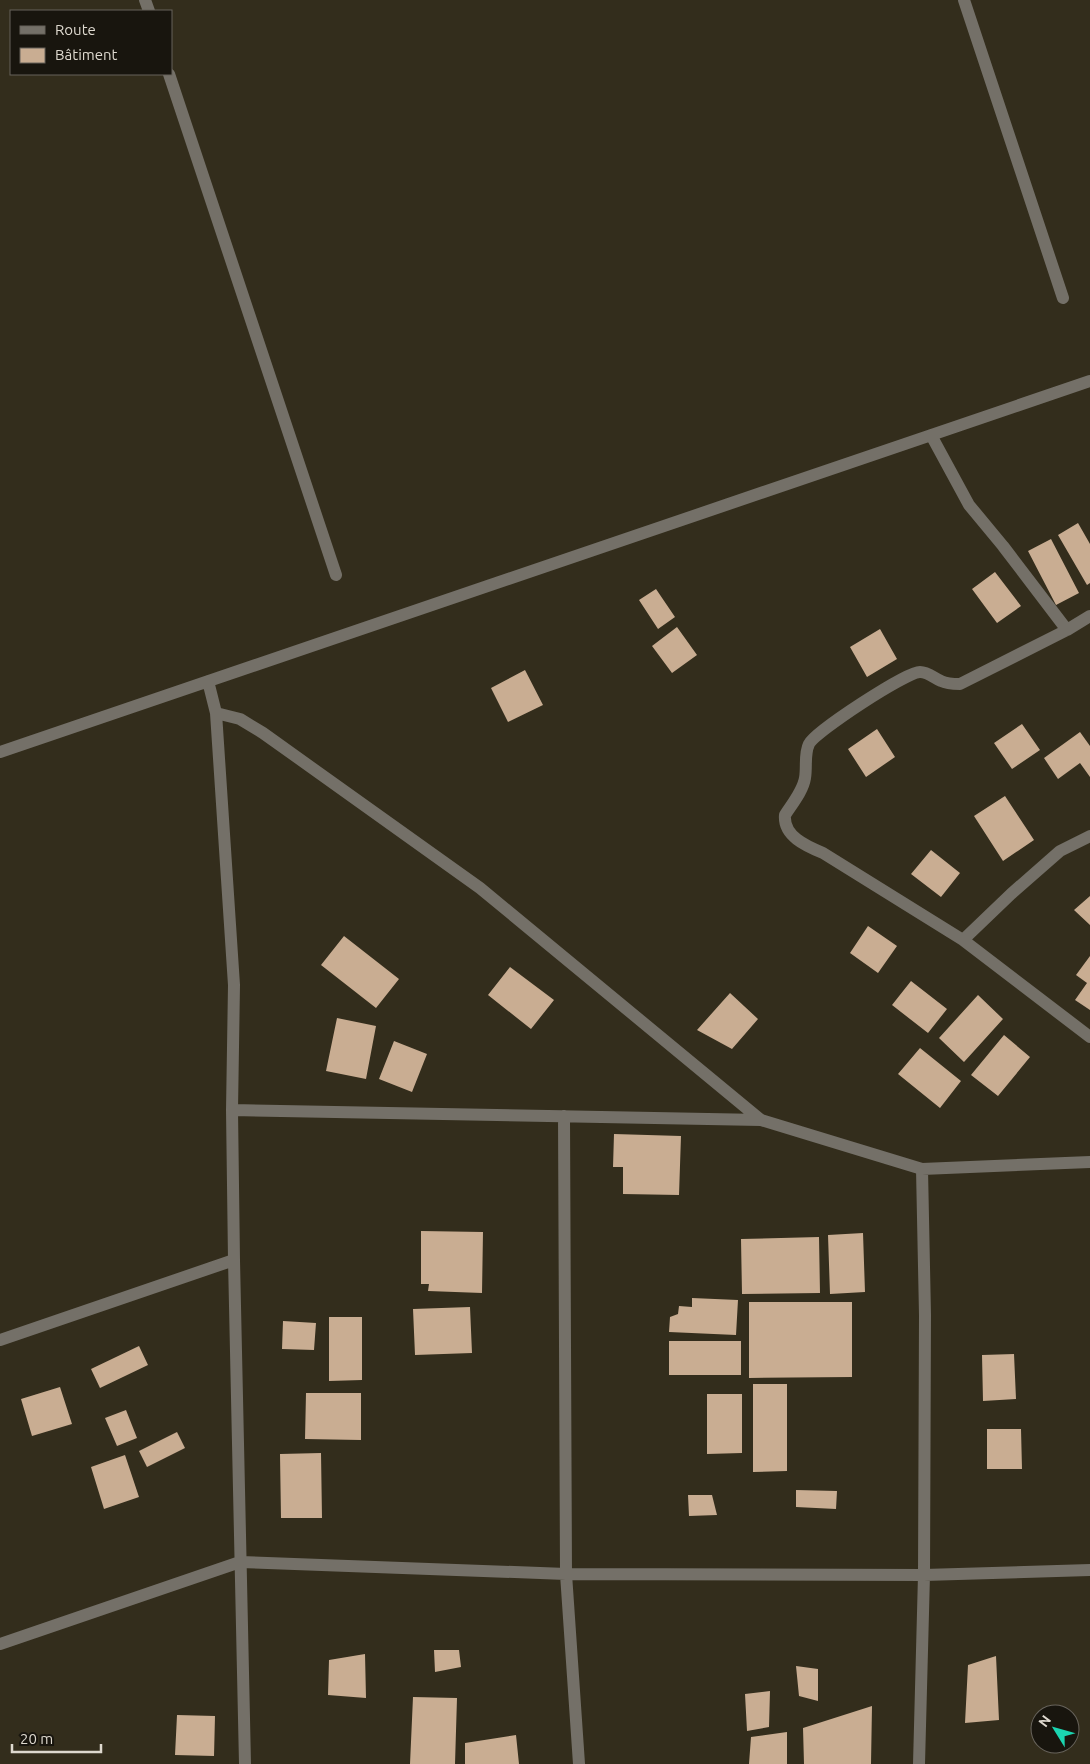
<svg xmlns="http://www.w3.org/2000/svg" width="1090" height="1764" viewBox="0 0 1090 1764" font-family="Ubuntu,sans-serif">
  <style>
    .building { fill: #c9ad92 }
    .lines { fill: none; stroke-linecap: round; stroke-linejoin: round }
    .minor { stroke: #747068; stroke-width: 12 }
  </style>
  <rect width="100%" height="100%" fill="#332d1c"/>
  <path class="building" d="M 1078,523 L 1090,544 L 1090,583 L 1087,585 L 1058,535 Z
    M 1051,539 L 1079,593 L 1056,605 L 1028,551 Z
    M 995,572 L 1021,606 L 997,623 L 972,589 Z
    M 656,589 L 675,617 L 658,629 L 639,600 Z
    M 677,627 L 697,655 L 672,673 L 652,646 Z
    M 880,629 L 897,659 L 867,677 L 850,647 Z
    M 525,670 L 543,705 L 508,722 L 491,688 Z
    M 1022,724 L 1040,750 L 1012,769 L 994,743 Z
    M 877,729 L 895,757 L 866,777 L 848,749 Z
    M 1080,732 L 1090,746 L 1090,777 L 1080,763 L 1058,779 L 1044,758 Z
    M 1005,796 L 1034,840 L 1003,861 L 974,816 Z
    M 931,850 L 960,873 L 941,897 L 911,874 Z
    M 1090,896 L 1090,925 L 1074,910 Z
    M 868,926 L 897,946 L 878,973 L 850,953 Z
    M 344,936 L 399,979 L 376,1008 L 321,965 Z
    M 1090,956 L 1090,1010 L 1075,1000 L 1087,983 L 1076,975 Z
    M 510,967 L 554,1000 L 531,1029 L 488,995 Z
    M 911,981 L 947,1009 L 928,1033 L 892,1005 Z
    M 730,993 L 758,1019 L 732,1049 L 697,1030 Z
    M 978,995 L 1003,1019 L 964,1062 L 939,1038 Z
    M 337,1018 L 376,1026 L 366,1079 L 326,1071 Z
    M 1004,1035 L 1030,1057 L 998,1096 L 971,1075 Z
    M 394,1041 L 427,1054 L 412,1092 L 379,1079 Z
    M 920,1048 L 961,1081 L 940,1108 L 898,1074 Z
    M 614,1134 L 681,1136 L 679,1195 L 623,1194 L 623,1167 L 613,1167 Z
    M 421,1231 L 483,1232 L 482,1293 L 428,1291 L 429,1284 L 421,1284 Z
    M 863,1233 L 865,1292 L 830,1294 L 828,1235 Z
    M 819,1237 L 820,1293 L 742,1294 L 741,1239 Z
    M 692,1298 L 738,1300 L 736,1335 L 669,1332 L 670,1317 L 678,1314 L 679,1306 L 692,1307 Z
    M 749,1302 L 852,1302 L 852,1377 L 749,1378 Z
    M 470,1307 L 472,1353 L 415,1355 L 413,1309 Z
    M 329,1317 L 362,1317 L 362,1380 L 329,1381 Z
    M 283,1321 L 316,1323 L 314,1350 L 282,1349 Z
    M 669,1341 L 741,1341 L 741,1375 L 669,1375 Z
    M 139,1346 L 148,1365 L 100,1388 L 91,1369 Z
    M 1014,1354 L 1016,1399 L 983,1401 L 982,1355 Z
    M 753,1384 L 787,1384 L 787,1471 L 753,1472 Z
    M 60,1387 L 72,1424 L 32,1436 L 21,1399 Z
    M 306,1393 L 361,1393 L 361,1440 L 305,1439 Z
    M 707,1394 L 742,1394 L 742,1453 L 707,1454 Z
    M 126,1410 L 137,1438 L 117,1446 L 105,1418 Z
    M 987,1429 L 1021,1429 L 1022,1469 L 987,1469 Z
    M 177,1432 L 185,1448 L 147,1467 L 139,1451 Z
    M 321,1453 L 322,1518 L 281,1518 L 280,1454 Z
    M 125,1455 L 139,1497 L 104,1509 L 91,1467 Z
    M 796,1490 L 837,1491 L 836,1509 L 796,1507 Z
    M 688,1495 L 712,1495 L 717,1515 L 689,1516 Z
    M 434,1650 L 459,1650 L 461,1667 L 435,1672 Z
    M 365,1654 L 366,1698 L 328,1695 L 329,1660 Z
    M 996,1656 L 999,1720 L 965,1723 L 968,1665 Z
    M 796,1666 L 818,1669 L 818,1701 L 799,1696 Z
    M 770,1691 L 769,1727 L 747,1731 L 745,1694 Z
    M 413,1697 L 457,1698 L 455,1764 L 410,1764 Z
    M 872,1706 L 871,1764 L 804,1764 L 803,1728 Z
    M 177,1715 L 215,1716 L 214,1756 L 175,1755 Z
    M 787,1732 L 787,1764 L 749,1764 L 751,1737 Z
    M 516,1735 L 519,1764 L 465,1764 L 465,1743 Z"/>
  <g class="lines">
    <path class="minor" d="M 145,0 L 149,11
      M 964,0 L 1063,298
      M 169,74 L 336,575
      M 931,435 L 969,505 L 1003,546 L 1067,630
      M 1090,616 L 1067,630 L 960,684 C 954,684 947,684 941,681 C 934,678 928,672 920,672 C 906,672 816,731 809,744 C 804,754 807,767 805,778 C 803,791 792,804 785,815 C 783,836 806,846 823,853 L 963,940 L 1090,1037
      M 208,681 L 216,713 L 234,985 L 232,1110 L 234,1260 L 245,1764
      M 216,713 L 240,719 L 263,733 L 480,888 L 761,1120
      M 0,752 L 1090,381
      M 963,940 L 1011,894 L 1060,851 L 1090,836
      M 232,1110 L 761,1120 L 922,1169 L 1090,1162
      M 564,1116 L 566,1574 L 579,1764
      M 0,1340 L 234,1260
      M 0,1644 L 240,1562 L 566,1574 L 924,1575 L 1090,1570
      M 919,1764 L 924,1575 L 925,1315 L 922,1169"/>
  </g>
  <rect x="10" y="10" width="162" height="65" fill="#18150e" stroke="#67635b"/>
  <rect x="20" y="26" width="25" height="8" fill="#747068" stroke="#67635b"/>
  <text x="55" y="35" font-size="15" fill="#ded9cf">Route</text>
  <rect x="20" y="48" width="25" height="15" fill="#c9ad92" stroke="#67635b"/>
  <text x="55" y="60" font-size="15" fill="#ded9cf">Bâtiment</text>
  <g transform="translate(1055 1729) rotate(307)"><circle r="24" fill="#18150e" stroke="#67635b"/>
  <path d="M0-4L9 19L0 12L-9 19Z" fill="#1bd5b1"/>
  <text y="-8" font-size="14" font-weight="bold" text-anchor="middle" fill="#ded9cf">N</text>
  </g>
  <path d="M12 1744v8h89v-8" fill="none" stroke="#ded9cf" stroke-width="2.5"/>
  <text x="20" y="1744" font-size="15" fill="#ded9cf" stroke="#18150e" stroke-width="4" paint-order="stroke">20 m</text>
</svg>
